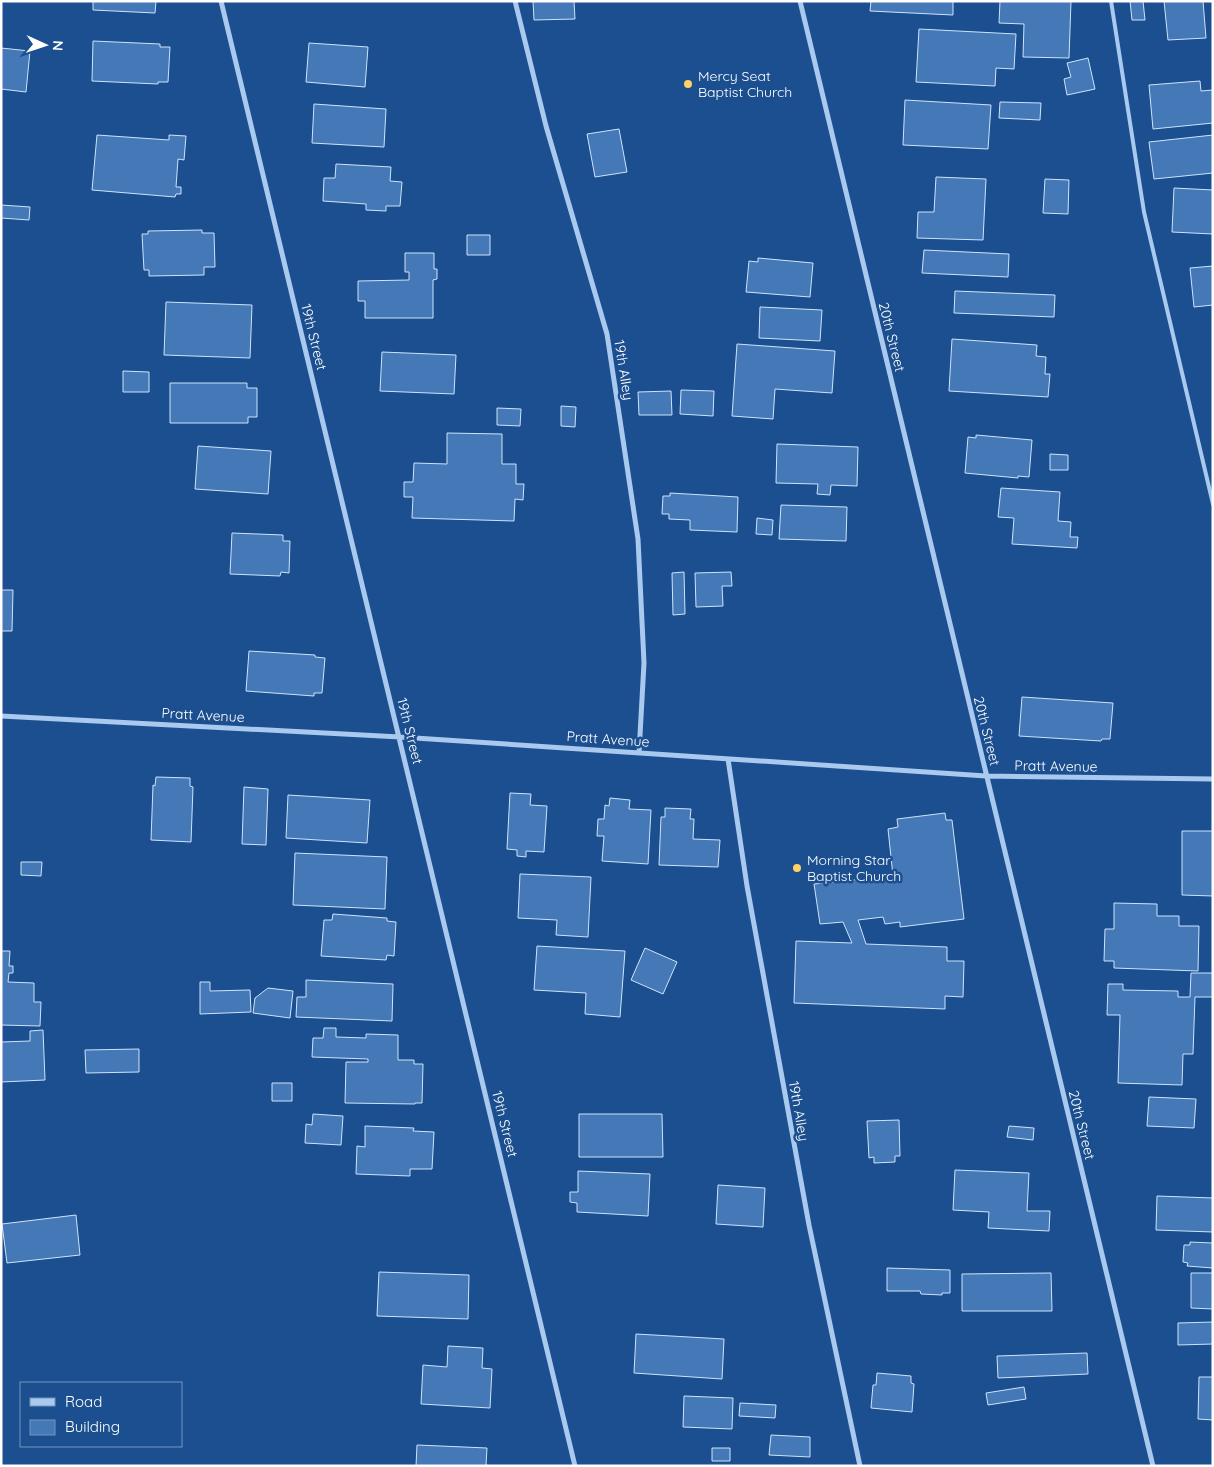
<svg xmlns="http://www.w3.org/2000/svg" width="1214" height="1467" viewBox="0 0 1214 1467" font-family="Quicksand,sans-serif">
  <style>
    .building { fill: #4478b7; stroke: #cfe3fa }
    .lines { fill: none; stroke-linecap: round; stroke-linejoin: round }
    .lane { stroke: #a9c9ee; stroke-width: 4 }
    .street { stroke: #a9c9ee; stroke-width: 5 }
    .poi-dot { fill: #ffd166; stroke: #1b4f8f; stroke-width: 2 }
    .labels { text-anchor: middle; dominant-baseline: central; stroke-width: 5; stroke-linejoin: round; paint-order: stroke }
    .poi-label { font-size: 14px; fill: #fff; stroke: #1b4f8f; text-anchor: start }
    .street-label { font-size: 14px; fill: #fff; stroke: #1b4f8f }
  </style>
  <rect width="100%" height="100%" fill="#1b4f8f"/>
  <path class="building" d="M 93,1 L 156,1 L 155,13 L 93,10 Z
    M 533,1 L 574,1 L 575,19 L 534,20 Z
    M 871,1 L 953,1 L 953,15 L 870,11 Z
    M 1000,1 L 1071,1 L 1069,58 L 1023,57 L 1024,24 L 999,23 Z
    M 1130,1 L 1143,1 L 1145,20 L 1132,20 Z
    M 1164,1 L 1203,1 L 1206,38 L 1168,40 Z
    M 919,29 L 1016,34 L 1014,69 L 996,68 L 995,86 L 916,82 Z
    M 93,41 L 160,44 L 160,47 L 170,47 L 168,82 L 158,82 L 158,84 L 92,81 Z
    M 309,43 L 368,47 L 365,87 L 306,82 Z
    M 1,48 L 30,51 L 26,92 L 1,89 Z
    M 1088,58 L 1095,89 L 1067,95 L 1064,79 L 1071,77 L 1067,63 Z
    M 1200,81 L 1201,91 L 1213,90 L 1213,123 L 1153,129 L 1149,85 Z
    M 905,100 L 991,105 L 988,149 L 903,145 Z
    M 1000,102 L 1041,103 L 1040,120 L 999,118 Z
    M 314,104 L 386,109 L 384,147 L 312,143 Z
    M 619,129 L 627,172 L 595,177 L 587,134 Z
    M 97,135 L 169,140 L 169,135 L 186,136 L 184,160 L 178,159 L 176,187 L 181,187 L 181,194 L 176,194 L 175,197 L 92,190 Z
    M 1213,135 L 1213,173 L 1154,179 L 1149,142 Z
    M 336,164 L 391,167 L 390,181 L 402,182 L 400,206 L 386,206 L 386,211 L 366,210 L 366,204 L 323,201 L 324,178 L 335,178 Z
    M 936,177 L 986,179 L 983,240 L 917,238 L 918,212 L 934,212 Z
    M 1045,179 L 1069,180 L 1068,214 L 1043,213 Z
    M 1174,188 L 1213,190 L 1213,234 L 1172,232 Z
    M 1,205 L 30,207 L 29,220 L 1,218 Z
    M 202,230 L 202,233 L 214,233 L 215,267 L 204,267 L 204,275 L 149,276 L 149,270 L 144,270 L 142,234 L 148,234 L 148,231 Z
    M 467,235 L 490,235 L 490,255 L 467,255 Z
    M 924,250 L 1009,254 L 1008,277 L 922,273 Z
    M 405,253 L 434,253 L 434,269 L 437,269 L 437,279 L 433,280 L 433,318 L 365,318 L 365,301 L 358,301 L 358,281 L 409,280 L 409,272 L 405,272 Z
    M 758,258 L 813,263 L 810,297 L 746,292 L 749,261 L 758,262 Z
    M 1213,266 L 1213,305 L 1194,307 L 1190,268 Z
    M 955,291 L 1055,295 L 1054,317 L 954,313 Z
    M 166,302 L 252,305 L 250,358 L 164,355 Z
    M 760,307 L 822,310 L 820,341 L 759,338 Z
    M 952,339 L 1037,345 L 1036,356 L 1046,357 L 1045,374 L 1050,374 L 1048,397 L 949,391 Z
    M 737,344 L 835,351 L 832,393 L 775,389 L 773,419 L 732,416 Z
    M 382,352 L 456,355 L 454,394 L 380,391 Z
    M 123,371 L 149,372 L 149,392 L 123,392 Z
    M 170,383 L 247,383 L 247,388 L 257,388 L 257,417 L 248,417 L 248,423 L 170,423 Z
    M 681,390 L 714,391 L 713,416 L 680,414 Z
    M 671,391 L 672,415 L 639,415 L 638,392 Z
    M 561,406 L 576,407 L 575,427 L 561,426 Z
    M 497,408 L 521,409 L 520,426 L 497,425 Z
    M 447,433 L 502,434 L 502,464 L 516,464 L 516,484 L 524,484 L 523,500 L 515,499 L 514,521 L 412,518 L 413,497 L 404,497 L 404,482 L 413,482 L 414,463 L 447,464 Z
    M 976,435 L 1032,440 L 1029,477 L 1018,476 L 1018,478 L 965,473 L 968,437 L 976,438 Z
    M 777,444 L 858,447 L 857,486 L 831,485 L 830,495 L 817,494 L 818,484 L 776,483 Z
    M 198,446 L 271,451 L 268,494 L 195,489 Z
    M 1050,454 L 1068,455 L 1068,470 L 1050,470 Z
    M 1001,488 L 1060,492 L 1058,521 L 1071,522 L 1070,537 L 1078,537 L 1077,548 L 1012,544 L 1014,518 L 998,517 Z
    M 670,493 L 738,497 L 737,532 L 690,530 L 690,520 L 669,519 L 669,514 L 662,514 L 663,496 L 670,496 Z
    M 781,505 L 847,507 L 846,541 L 779,539 Z
    M 757,518 L 773,520 L 772,535 L 756,534 Z
    M 232,533 L 283,535 L 283,541 L 290,541 L 289,573 L 281,572 L 280,576 L 230,574 Z
    M 684,572 L 685,614 L 673,615 L 672,573 Z
    M 731,572 L 732,586 L 722,586 L 723,606 L 696,607 L 695,573 Z
    M 1,590 L 13,590 L 12,631 L 1,631 Z
    M 249,651 L 315,655 L 315,657 L 325,658 L 322,693 L 314,693 L 314,696 L 246,691 Z
    M 1022,697 L 1113,703 L 1110,739 L 1102,739 L 1101,741 L 1019,736 Z
    M 156,777 L 190,778 L 190,786 L 193,787 L 191,842 L 151,840 L 153,785 L 155,786 Z
    M 244,787 L 268,789 L 266,845 L 242,844 Z
    M 510,793 L 531,794 L 530,805 L 547,806 L 544,852 L 526,851 L 526,857 L 517,856 L 517,850 L 507,849 Z
    M 288,795 L 370,800 L 367,843 L 286,838 Z
    M 610,798 L 630,800 L 629,809 L 651,810 L 648,864 L 602,861 L 604,836 L 597,836 L 598,819 L 604,819 L 605,805 L 609,806 Z
    M 665,808 L 691,809 L 690,819 L 694,819 L 693,839 L 720,840 L 718,867 L 659,865 L 661,817 L 665,817 Z
    M 945,813 L 946,820 L 952,820 L 964,919 L 900,927 L 900,922 L 885,924 L 883,917 L 858,920 L 866,944 L 947,947 L 947,961 L 964,961 L 963,997 L 945,996 L 945,1009 L 794,1003 L 796,941 L 852,943 L 843,922 L 820,924 L 814,884 L 893,876 L 888,829 L 898,827 L 897,819 Z
    M 1182,831 L 1213,831 L 1213,896 L 1182,895 Z
    M 295,853 L 387,857 L 385,909 L 293,905 Z
    M 21,862 L 42,862 L 41,876 L 21,875 Z
    M 520,874 L 591,877 L 588,937 L 556,935 L 557,920 L 518,918 Z
    M 1114,903 L 1157,904 L 1157,916 L 1179,916 L 1179,926 L 1199,926 L 1198,971 L 1114,968 L 1114,961 L 1104,961 L 1105,929 L 1114,929 Z
    M 333,914 L 387,918 L 387,921 L 396,922 L 394,956 L 387,955 L 386,960 L 321,956 L 324,920 L 332,920 Z
    M 537,946 L 625,951 L 620,1017 L 585,1014 L 586,993 L 534,990 Z
    M 645,948 L 677,962 L 663,994 L 631,980 Z
    M 1,951 L 10,951 L 9,966 L 13,966 L 13,973 L 9,973 L 8,982 L 34,983 L 34,1002 L 41,1002 L 40,1026 L 1,1025 Z
    M 1191,973 L 1213,973 L 1213,997 L 1195,997 L 1193,1054 L 1183,1054 L 1182,1085 L 1118,1083 L 1120,1015 L 1107,1015 L 1108,984 L 1123,984 L 1123,990 L 1178,991 L 1178,997 L 1190,997 Z
    M 306,980 L 393,984 L 392,1021 L 296,1017 L 297,997 L 306,997 Z
    M 200,982 L 210,982 L 210,991 L 250,990 L 251,1012 L 200,1014 Z
    M 268,988 L 293,991 L 290,1018 L 253,1013 L 255,998 Z
    M 324,1028 L 336,1028 L 336,1037 L 366,1038 L 366,1034 L 398,1035 L 398,1060 L 414,1060 L 414,1064 L 423,1064 L 422,1103 L 415,1103 L 415,1104 L 345,1103 L 346,1062 L 368,1062 L 368,1059 L 312,1057 L 313,1038 L 323,1038 Z
    M 43,1030 L 45,1080 L 1,1082 L 1,1042 L 30,1041 L 30,1031 Z
    M 139,1049 L 139,1072 L 86,1073 L 85,1050 Z
    M 272,1083 L 292,1083 L 292,1101 L 272,1101 Z
    M 1149,1097 L 1196,1099 L 1194,1128 L 1147,1126 Z
    M 313,1114 L 343,1116 L 341,1145 L 305,1143 L 306,1124 L 312,1125 Z
    M 579,1114 L 662,1114 L 663,1157 L 579,1157 Z
    M 899,1120 L 900,1156 L 895,1156 L 895,1162 L 874,1163 L 874,1157 L 869,1158 L 867,1121 Z
    M 365,1126 L 414,1128 L 413,1131 L 434,1132 L 432,1169 L 410,1169 L 410,1176 L 356,1174 L 357,1146 L 365,1147 Z
    M 1009,1126 L 1034,1128 L 1033,1140 L 1007,1137 Z
    M 955,1170 L 1029,1173 L 1027,1211 L 1050,1211 L 1049,1231 L 988,1228 L 989,1212 L 953,1210 Z
    M 578,1171 L 650,1174 L 648,1216 L 577,1212 L 577,1203 L 570,1202 L 570,1192 L 578,1192 Z
    M 718,1185 L 765,1188 L 763,1227 L 716,1224 Z
    M 1157,1196 L 1213,1198 L 1213,1232 L 1156,1230 Z
    M 76,1215 L 80,1255 L 7,1263 L 2,1224 Z
    M 1190,1242 L 1213,1243 L 1213,1268 L 1187,1266 L 1188,1263 L 1183,1262 L 1184,1245 L 1190,1245 Z
    M 887,1268 L 950,1270 L 950,1293 L 942,1293 L 942,1295 L 921,1294 L 920,1291 L 887,1291 Z
    M 379,1272 L 469,1275 L 468,1319 L 377,1316 Z
    M 1051,1273 L 1052,1311 L 962,1311 L 962,1274 Z
    M 1191,1273 L 1213,1273 L 1213,1309 L 1191,1308 Z
    M 1213,1322 L 1213,1344 L 1178,1345 L 1178,1323 Z
    M 636,1334 L 724,1339 L 722,1379 L 634,1373 Z
    M 448,1346 L 483,1348 L 482,1368 L 492,1369 L 490,1408 L 421,1404 L 423,1365 L 447,1367 Z
    M 1087,1353 L 1088,1374 L 998,1378 L 997,1356 Z
    M 877,1373 L 911,1376 L 911,1383 L 914,1384 L 912,1412 L 871,1408 L 873,1385 L 876,1385 Z
    M 1199,1377 L 1213,1377 L 1213,1420 L 1198,1419 Z
    M 1024,1387 L 1026,1399 L 988,1405 L 986,1393 Z
    M 684,1396 L 733,1398 L 732,1429 L 683,1427 Z
    M 740,1403 L 776,1405 L 775,1418 L 739,1416 Z
    M 771,1435 L 810,1437 L 810,1457 L 769,1455 Z
    M 417,1445 L 487,1448 L 486,1465 L 491,1466 L 416,1466 Z
    M 712,1448 L 730,1448 L 730,1461 L 712,1461 Z"/>
  <g class="lines">
    <path class="lane" d="M 1111,1 L 1144,212 L 1213,504"/>
    <path class="street" d="M 221,1 L 575,1466
      M 515,1 L 546,126 L 607,334 L 638,539 L 644,663 L 639,753
      M 800,1 L 1153,1466
      M 1,716 L 400,737 L 986,776 L 1213,779
      M 728,759 L 747,886 L 809,1225 L 860,1466"/>
  </g>
  <g class="poi-dot">
    <circle cx="688" cy="84" r="5"/>
    <circle cx="797" cy="868" r="5"/>
  </g>
  <g class="labels">
    <g class="poi-label">
      <text x="698" y="76">Mercy Seat<tspan x="698" dy="16">Baptist Church</tspan></text>
      <text x="807" y="860">Morning Star<tspan x="807" dy="16">Baptist Church</tspan></text>
    </g>
    <g class="street-label">
      <text transform="translate(314 337) rotate(76)">19th Street</text>
      <text transform="translate(892 337) rotate(76)">20th Street</text>
      <text transform="translate(624 370) rotate(81)">19th Alley</text>
      <text transform="translate(203 715) rotate(3)">Pratt Avenue</text>
      <text transform="translate(410 731) rotate(76)">19th Street</text>
      <text transform="translate(987 731) rotate(76)">20th Street</text>
      <text transform="translate(608 739) rotate(4)">Pratt Avenue</text>
      <text transform="translate(1056 766) rotate(1)">Pratt Avenue</text>
      <text transform="translate(799 1111) rotate(80)">19th Alley</text>
      <text transform="translate(505 1124) rotate(76)">19th Street</text>
      <text transform="translate(1082 1125) rotate(76)">20th Street</text>
    </g>
  </g>
  <rect width="1214" height="1467" fill="none" stroke="#ffffff" stroke-width="5"/>
  <rect x="20" y="1382" width="162" height="65" fill="#1b4f8f" stroke="#7695bc"/>
  <rect x="30" y="1398" width="25" height="8" fill="#a9c9ee" stroke="#7695bc"/>
  <text x="65" y="1407" font-size="15" fill="#ffffff">Road</text>
  <rect x="30" y="1420" width="25" height="15" fill="#4478b7" stroke="#7695bc"/>
  <text x="65" y="1432" font-size="15" fill="#ffffff">Building</text>
  <g transform="translate(45 45) rotate(93)" stroke="#1b4f8f" stroke-width="4" paint-order="stroke">
  <path d="M0-4L9 19L0 12L-9 19Z" fill="#ffffff"/>
  <text y="-8" font-size="14" font-weight="bold" text-anchor="middle" fill="#ffffff">N</text>
  </g>
</svg>
